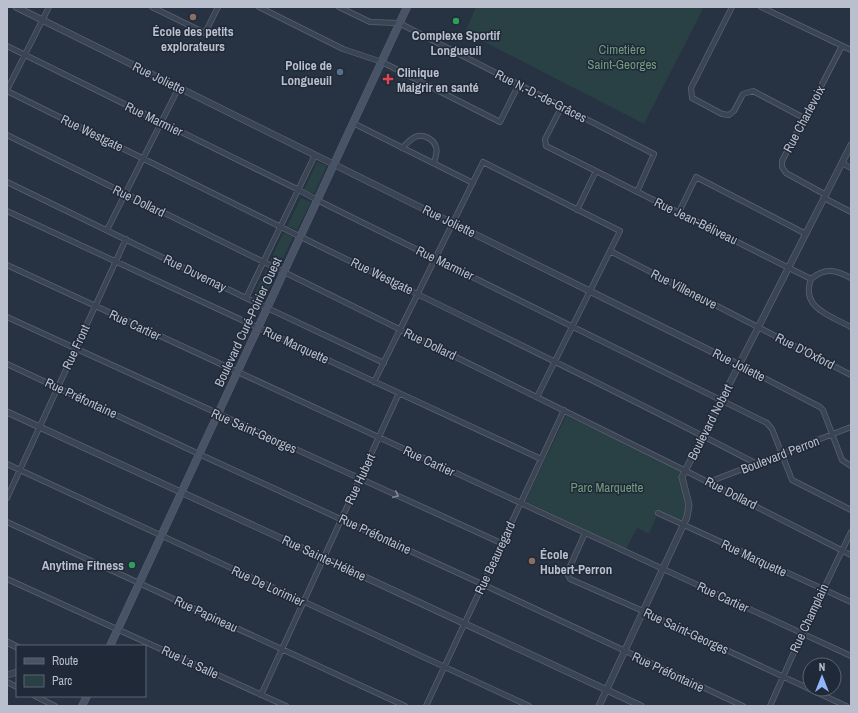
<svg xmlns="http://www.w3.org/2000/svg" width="858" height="713" viewBox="0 0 858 713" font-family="'Archivo Narrow',sans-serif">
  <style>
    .green { fill: #294044 }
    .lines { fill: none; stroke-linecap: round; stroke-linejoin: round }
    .minor-casing { stroke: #5a6270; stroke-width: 6 }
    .tertiary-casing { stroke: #5a6270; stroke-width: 7 }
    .secondary-casing { stroke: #5a6270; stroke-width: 8 }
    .minor { stroke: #3b4453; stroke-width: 4.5 }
    .tertiary { stroke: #3b4453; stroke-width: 5.5 }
    .secondary { stroke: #495366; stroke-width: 7 }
    .oneway { stroke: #808896 }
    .education-dot { fill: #8d6e63; stroke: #202938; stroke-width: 1.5 }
    .leisure-dot { fill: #2e9e5b; stroke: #202938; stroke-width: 1.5 }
    .service-dot { fill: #5c6f8a; stroke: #202938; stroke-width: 1.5 }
    .health-dot { fill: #e0444e; stroke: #202938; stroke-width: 1.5 }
    .labels { text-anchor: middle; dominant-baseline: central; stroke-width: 3; stroke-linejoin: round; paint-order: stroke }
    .poi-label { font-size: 13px; font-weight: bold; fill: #b9bfcc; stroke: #202938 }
    .park-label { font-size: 13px; fill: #709d7c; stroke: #202938 }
    .street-label { font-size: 13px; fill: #b9bfcc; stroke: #202938 }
  </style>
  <rect width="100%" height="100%" fill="#273243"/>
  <path class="green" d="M 476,7 L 699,7 L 703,9 L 644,124 L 465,32 Z
    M 317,162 L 327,166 L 314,194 L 304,190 Z
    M 301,198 L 311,202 L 297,230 L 287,226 Z
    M 283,233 L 293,237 L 280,265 L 270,261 Z
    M 266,269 L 276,273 L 263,302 L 253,297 Z
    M 566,416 L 686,471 L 681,479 L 687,502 L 683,525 L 658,513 L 649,534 L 637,528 L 626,549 L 525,501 Z"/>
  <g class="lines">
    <defs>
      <path id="minor" d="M 152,7 L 205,33 L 218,7
        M 259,7 L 343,49 L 382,62 L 500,122 L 519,84
        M 339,7 L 370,22 L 399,23 L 654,154 L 637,192
        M 732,7 L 691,88 L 692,98 L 722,114 L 729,115 L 734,111 L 743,94 L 753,91 L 804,118
        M 761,7 L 851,50
        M 7,46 L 299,190 L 317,200 L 767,423 L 772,429 L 792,480 L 851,510
        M 7,90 L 49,7
        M 7,91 C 105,140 203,189 301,237 C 453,312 606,385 757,464
        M 562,106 L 545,139 L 546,146 L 811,279 C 825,267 836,270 851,278
        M 353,123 L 473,183
        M 7,135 L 690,473 L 851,555
        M 402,148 C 411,139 418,131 430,139 C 433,141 435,143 436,147 C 438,152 435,158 434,163
        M 842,163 L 851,168
        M 7,182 L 246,298 L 384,363
        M 826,195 L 786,173 L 782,167 L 782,161 L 842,46
        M 824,198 L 851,212
        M 577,210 L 596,171
        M 7,211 L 541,459
        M 679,212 L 696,177 L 806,234
        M 107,230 L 179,87
        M 610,251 L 851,375
        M 7,265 L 851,656
        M 811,279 C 800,308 831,316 851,327
        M 246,298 L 315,155
        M 7,317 L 501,543
        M 7,364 L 199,454 L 482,584 L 743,706
        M 739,365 L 820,407 L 823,410 L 842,460 L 851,466
        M 374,382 L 483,162 L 620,231 L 537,397
        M 7,464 L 529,706
        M 709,482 L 851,427
        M 7,498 L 126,239
        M 658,513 L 851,602
        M 7,522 L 405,706
        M 585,533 L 567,573 L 570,579 L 643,611 L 846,706
        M 7,579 L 286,706
        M 7,682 L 17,687
        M 261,695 L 399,393
        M 35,696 L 55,706
        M 426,706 L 564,410
        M 770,706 L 802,634 L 851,532"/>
      <path id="tertiary" d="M 16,7 L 739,365
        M 7,412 L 324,558 L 641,706
        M 7,642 L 17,647
        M 7,675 L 17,672
        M 599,706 L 687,517 L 689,505 L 682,477 L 851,145"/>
      <path id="secondary" d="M 110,646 L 407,7
        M 82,706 L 87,696"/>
    </defs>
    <use href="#minor" class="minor-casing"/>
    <use href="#tertiary" class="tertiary-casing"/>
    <use href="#secondary" class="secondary-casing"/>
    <use href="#minor" class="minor"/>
    <use href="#tertiary" class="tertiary"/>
    <use href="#secondary" class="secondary"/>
  </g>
  <defs><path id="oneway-chevron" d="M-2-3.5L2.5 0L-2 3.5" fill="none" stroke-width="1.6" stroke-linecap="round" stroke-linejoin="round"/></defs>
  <use class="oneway" href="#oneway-chevron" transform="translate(396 495) rotate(25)"/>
  <g class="education-dot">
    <circle cx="193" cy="17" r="4"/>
    <circle cx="532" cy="561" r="4"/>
  </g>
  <g class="leisure-dot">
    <circle cx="456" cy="21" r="4"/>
    <circle cx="132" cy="565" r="4"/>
  </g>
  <circle class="service-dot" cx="340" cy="72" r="4"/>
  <path class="health-dot" d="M386 73h4v4h4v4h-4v4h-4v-4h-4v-4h4z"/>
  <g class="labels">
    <g class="poi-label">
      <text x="193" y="31">École des petits<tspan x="193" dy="15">explorateurs</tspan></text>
      <text x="456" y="35">Complexe Sportif<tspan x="456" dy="15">Longueuil</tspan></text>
      <text x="332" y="65" text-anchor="end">Police de<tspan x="332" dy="15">Longueuil</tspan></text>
      <text x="397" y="72" text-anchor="start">Clinique<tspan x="397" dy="15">Maigrir en santé</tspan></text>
      <text x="540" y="554" text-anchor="start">École<tspan x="540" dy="15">Hubert-Perron</tspan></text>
      <text x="124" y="565" text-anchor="end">Anytime Fitness</text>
    </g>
    <g class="park-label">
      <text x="622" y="49">Cimetière<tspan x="622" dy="15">Saint-Georges</tspan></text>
      <text x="607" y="487">Parc Marquette</text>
    </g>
    <g class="street-label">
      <text transform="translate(159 78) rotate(26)">Rue Joliette</text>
      <text transform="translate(541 96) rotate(27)">Rue N.-D.-de-Grâces</text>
      <text transform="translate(154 119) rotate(26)">Rue Marmier</text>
      <text transform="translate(804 119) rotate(-62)">Rue Charlevoix</text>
      <text transform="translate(92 133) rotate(26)">Rue Westgate</text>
      <text transform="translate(139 201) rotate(26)">Rue Dollard</text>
      <text transform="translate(449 221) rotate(26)">Rue Joliette</text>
      <text transform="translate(696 221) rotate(26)">Rue Jean-Béliveau</text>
      <text transform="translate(445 263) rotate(26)">Rue Marmier</text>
      <text transform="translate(195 273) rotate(26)">Rue Duvernay</text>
      <text transform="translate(382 276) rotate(26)">Rue Westgate</text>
      <text transform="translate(684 289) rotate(27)">Rue Villeneuve</text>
      <text transform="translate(248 322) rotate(-65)">Boulevard Curé-Poirier Ouest</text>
      <text transform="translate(135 325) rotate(25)">Rue Cartier</text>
      <text transform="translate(430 344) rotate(26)">Rue Dollard</text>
      <text transform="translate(296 345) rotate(25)">Rue Marquette</text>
      <text transform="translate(76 347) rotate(-65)">Rue Front</text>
      <text transform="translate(805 351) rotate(27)">Rue D'Oxford</text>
      <text transform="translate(739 365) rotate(27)">Rue Joliette</text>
      <text transform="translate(81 398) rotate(25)">Rue Préfontaine</text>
      <text transform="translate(710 422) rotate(-63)">Boulevard Nobert</text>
      <text transform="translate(254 431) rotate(24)">Rue Saint-Georges</text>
      <text transform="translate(780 455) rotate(-21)">Boulevard Perron</text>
      <text transform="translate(429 461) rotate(25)">Rue Cartier</text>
      <text transform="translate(360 479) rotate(-65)">Rue Hubert</text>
      <text transform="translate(731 493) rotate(27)">Rue Dollard</text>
      <text transform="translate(375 534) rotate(25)">Rue Préfontaine</text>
      <text transform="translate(324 558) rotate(25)">Rue Sainte-Hélène</text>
      <text transform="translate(495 558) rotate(-65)">Rue Beauregard</text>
      <text transform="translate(754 558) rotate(25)">Rue Marquette</text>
      <text transform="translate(268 586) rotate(25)">Rue De Lorimier</text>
      <text transform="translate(723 597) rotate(25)">Rue Cartier</text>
      <text transform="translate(206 614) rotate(25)">Rue Papineau</text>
      <text transform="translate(809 618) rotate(-65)">Rue Champlain</text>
      <text transform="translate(686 631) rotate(25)">Rue Saint-Georges</text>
      <text transform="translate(190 662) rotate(25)">Rue La Salle</text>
      <text transform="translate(668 672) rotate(25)">Rue Préfontaine</text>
    </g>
  </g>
  <rect width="858" height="713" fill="none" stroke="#b9bfcc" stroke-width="16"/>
  <rect x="16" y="645" width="130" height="52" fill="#202938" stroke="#5d6573"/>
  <rect x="24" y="658" width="20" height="6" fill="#495366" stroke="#5d6573"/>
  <text x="52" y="665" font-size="12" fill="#b9bfcc">Route</text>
  <rect x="24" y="675" width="20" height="12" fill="#294044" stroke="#5d6573"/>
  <text x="52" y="685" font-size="12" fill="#b9bfcc">Parc</text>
  <g transform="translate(822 677)"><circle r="19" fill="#202938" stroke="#5d6573"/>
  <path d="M0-3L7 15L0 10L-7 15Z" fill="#91b5f9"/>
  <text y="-6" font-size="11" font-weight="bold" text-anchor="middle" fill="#b9bfcc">N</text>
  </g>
</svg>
